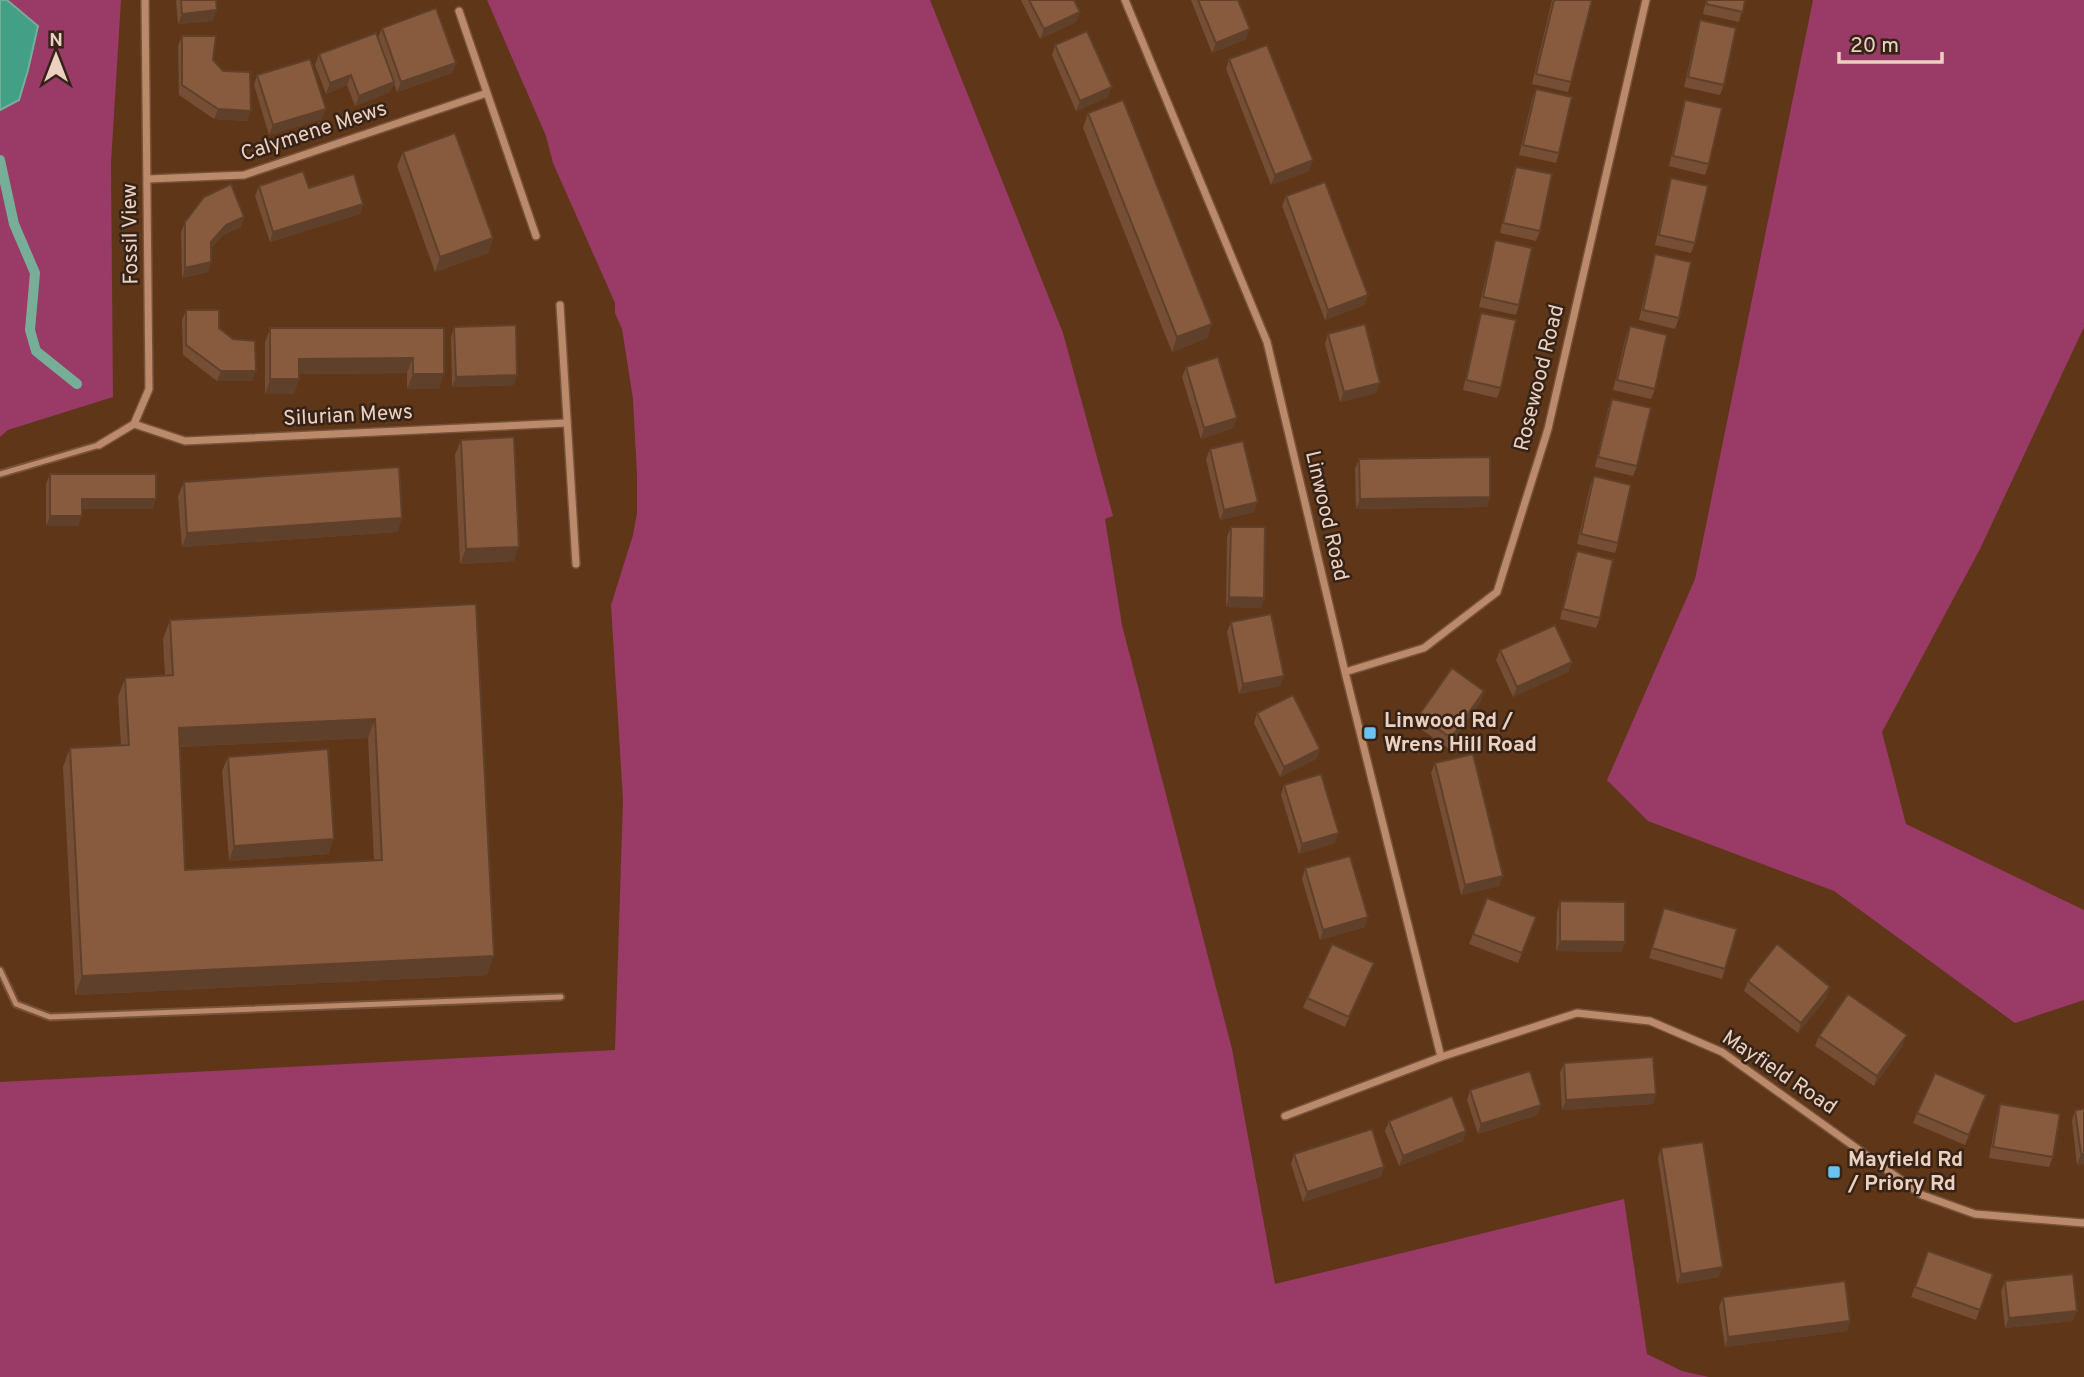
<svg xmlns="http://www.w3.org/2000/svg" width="2084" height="1377" viewBox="0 0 2084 1377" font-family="Overpass,sans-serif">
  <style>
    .green { fill: #993a67 }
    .water { fill: #449f87; stroke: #76ae98; stroke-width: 2 }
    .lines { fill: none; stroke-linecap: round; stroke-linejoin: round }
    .stream { stroke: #76ae98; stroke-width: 10 }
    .lane-casing { stroke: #76523a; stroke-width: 9 }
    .street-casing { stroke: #76523a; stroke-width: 10 }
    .lane { stroke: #ba8a6b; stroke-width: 5 }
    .street { stroke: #ba8a6b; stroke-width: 7 }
    .wall { fill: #754e35; fill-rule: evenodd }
    .shaded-wall { fill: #5f402b }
    .building { fill: #885b3e; stroke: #5f402b; stroke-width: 2; fill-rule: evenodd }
    .poi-dot { fill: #6bc3f2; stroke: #362317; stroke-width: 2.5 }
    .labels { text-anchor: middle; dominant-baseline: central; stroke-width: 5; stroke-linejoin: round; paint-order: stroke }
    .street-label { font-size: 21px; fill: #ecd1c1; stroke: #362317 }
    .poi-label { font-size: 21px; font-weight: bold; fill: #ecd1c1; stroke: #362317; text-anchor: start }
  </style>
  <rect width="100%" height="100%" fill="#5f3618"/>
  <path class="green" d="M 0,0 L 121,0 L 111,163 L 113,397 L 8,430 L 0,437 Z
    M 487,0 L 930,0 L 1063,333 L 1113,516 L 1105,519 L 1122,625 L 1232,1049 L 1275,1284 L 1624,1199 L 1647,1354 L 1682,1371 L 1709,1377 L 0,1377 L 0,1082 L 615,1050 L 623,800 L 611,605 L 633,535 L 637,513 L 637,475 L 633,399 L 622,329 L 615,313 L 615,303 L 553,163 L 546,136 Z
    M 1813,0 L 2084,0 L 2084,327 L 1980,549 L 1882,732 L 1906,824 L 2084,910 L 2084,1000 L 2015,1023 L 1834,891 L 1648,821 L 1607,780 L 1695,579 Z"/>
  <path class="water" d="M 0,0 L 7,0 L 38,26 L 28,70 L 19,100 L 0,110 Z"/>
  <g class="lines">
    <path class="stream" d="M 0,160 L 14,224 L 35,273 L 30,330 L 36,351 L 77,384"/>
    <defs>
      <path id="lane" d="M 0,474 L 99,445
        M 0,970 L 16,1004 L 50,1017 L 561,997"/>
      <path id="street" d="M 1125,0 L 1267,342 L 1345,672 L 1441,1057
        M 459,11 L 536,236
        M 148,179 L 244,175 L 487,93
        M 560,305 L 576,564
        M 134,424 L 185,441 L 567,423
        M 99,445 L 134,424 L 149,389 L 145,0
        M 1345,672 L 1424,648 L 1497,592 L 1548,429 L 1646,0
        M 1285,1116 L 1441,1057 L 1577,1013 L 1650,1021 L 1722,1052 L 1922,1195 L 1975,1214 L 2084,1223"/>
    </defs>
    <use href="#lane" class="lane-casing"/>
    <use href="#street" class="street-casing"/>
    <use href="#lane" class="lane"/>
    <use href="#street" class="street"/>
  </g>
  <path class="wall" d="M 176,0 L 216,0 L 213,21 L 178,24 Z
    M 1021,0 L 1074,0 L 1080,12 L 1076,22 L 1040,39 Z
    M 1191,0 L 1238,0 L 1246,39 L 1212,53 Z
    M 1552,0 L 1592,0 L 1571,82 L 1568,92 L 1532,84 Z
    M 1706,0 L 1745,0 L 1739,22 L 1703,14 Z
    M 1700,20 L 1724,85 L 1720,95 L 1684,87 L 1697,30 Z
    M 382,28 L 456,63 L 452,73 L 397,92 L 394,83 L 390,92 L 355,106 L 347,85 L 326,94 L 315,65 L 319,54 L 378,38 Z
    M 182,36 L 213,60 L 247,121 L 214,119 L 179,95 L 178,46 Z
    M 1055,45 L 1108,97 L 1076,111 L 1052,55 Z
    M 1229,59 L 1309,171 L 1271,185 L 1226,69 Z
    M 257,75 L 322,119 L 269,135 L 254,85 Z
    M 1536,89 L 1559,153 L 1556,163 L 1519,155 L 1532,99 Z
    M 1685,100 L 1709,164 L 1705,175 L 1669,166 L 1682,110 Z
    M 1088,113 L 1212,324 L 1207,338 L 1172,352 L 1083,128 Z
    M 403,152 L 493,238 L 488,253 L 435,272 L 397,166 Z
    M 1516,167 L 1540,231 L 1536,241 L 1500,233 L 1512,177 Z
    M 1671,178 L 1695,243 L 1691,253 L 1655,245 L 1668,188 Z
    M 259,186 L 309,188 L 363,204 L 360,214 L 270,242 L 255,196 Z
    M 1286,196 L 1368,295 L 1364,305 L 1325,320 L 1282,206 Z
    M 244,217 L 241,227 L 223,235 L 211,248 L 211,262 L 208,272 L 182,278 L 181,232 L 185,222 Z
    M 1495,240 L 1519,305 L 1516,315 L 1479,307 L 1492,250 Z
    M 1655,254 L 1679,318 L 1675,329 L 1639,320 L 1652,264 Z
    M 186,310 L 219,328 L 252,381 L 217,381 L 183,355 L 182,320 Z
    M 1481,313 L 1501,388 L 1497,398 L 1463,390 L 1478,323 Z
    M 1630,326 L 1655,389 L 1651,399 L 1613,390 L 1626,336 Z
    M 454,327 L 514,385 L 452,387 L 451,337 Z
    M 270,328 L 444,328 L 439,389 L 407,389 L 407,373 L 299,374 L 294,394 L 265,394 L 265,343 Z
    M 1328,334 L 1376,393 L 1340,402 L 1325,344 Z
    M 1186,367 L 1237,418 L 1233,428 L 1201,439 L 1182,377 Z
    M 1612,399 L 1637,466 L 1633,476 L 1595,467 L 1608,409 Z
    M 461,440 L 514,561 L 460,564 L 455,455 Z
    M 1210,449 L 1254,512 L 1220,520 L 1206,459 Z
    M 1359,459 L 1490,497 L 1487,507 L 1356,509 L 1355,469 Z
    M 50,474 L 153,509 L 82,509 L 78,526 L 46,526 L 46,484 Z
    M 1594,476 L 1618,543 L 1615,553 L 1577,544 L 1590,486 Z
    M 184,482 L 402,518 L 397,532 L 182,547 L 178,496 Z
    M 1231,527 L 1264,598 L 1261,608 L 1226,607 L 1227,537 Z
    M 1577,551 L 1600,618 L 1596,628 L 1560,619 L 1573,561 Z
    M 476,604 L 487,975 L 75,995 L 63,767 L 70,748 L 121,746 L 118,697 L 125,678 L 165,676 L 163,639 L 170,620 ZM 368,738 L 374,860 L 185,870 L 179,747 Z
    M 1231,622 L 1284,676 L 1280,686 L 1239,694 L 1227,632 Z
    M 1500,650 L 1572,662 L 1568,672 L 1513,697 L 1496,660 Z
    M 1484,691 L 1481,701 L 1448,748 L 1415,725 L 1419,715 Z
    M 1257,713 L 1320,749 L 1316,759 L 1280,777 L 1254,723 Z
    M 228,757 L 329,854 L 229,861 L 222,771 Z
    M 1435,763 L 1499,886 L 1461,895 L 1431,773 Z
    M 1284,785 L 1335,843 L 1299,854 L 1281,795 Z
    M 1305,868 L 1365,927 L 1320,940 L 1302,879 Z
    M 1487,898 L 1536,917 L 1518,963 L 1469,944 Z
    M 1560,901 L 1625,942 L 1621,952 L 1556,951 L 1557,912 Z
    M 1664,908 L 1725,969 L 1722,979 L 1649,958 Z
    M 1374,963 L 1345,1027 L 1303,1008 L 1307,998 Z
    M 1748,981 L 1827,997 L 1798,1033 L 1744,991 Z
    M 1819,1036 L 1903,1045 L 1874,1086 L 1815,1046 Z
    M 1564,1063 L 1653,1104 L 1562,1110 L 1560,1073 Z
    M 1470,1090 L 1541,1105 L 1537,1115 L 1478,1134 L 1467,1100 Z
    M 1986,1095 L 1965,1145 L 1913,1123 L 1917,1113 Z
    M 2000,1104 L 2053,1157 L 2049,1167 L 1989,1158 L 1997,1114 Z
    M 2084,1109 L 2084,1164 L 2077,1165 L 2072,1121 L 2075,1110 Z
    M 1389,1121 L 1466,1131 L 1463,1141 L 1399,1166 L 1385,1131 Z
    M 1661,1148 L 1719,1277 L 1677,1284 L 1658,1158 Z
    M 1294,1154 L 1384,1167 L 1381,1177 L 1303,1202 L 1291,1164 Z
    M 1928,1251 L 1993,1274 L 1976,1320 L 1911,1297 Z
    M 2005,1281 L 2073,1321 L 2005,1328 L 2001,1291 Z
    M 1723,1297 L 1850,1321 L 1847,1331 L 1725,1347 L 1719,1307 Z"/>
  <path class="shaded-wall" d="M 217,10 L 213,21 L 178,24 L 182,14 Z
    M 1080,12 L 1076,22 L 1040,39 L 1044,29 Z
    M 1250,29 L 1246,39 L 1212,53 L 1216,43 Z
    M 456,63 L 452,73 L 397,92 L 401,82 Z
    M 351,75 L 347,85 L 326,94 L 330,83 Z
    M 394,82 L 390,92 L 355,106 L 359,96 Z
    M 1112,87 L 1108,97 L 1076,111 L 1080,101 Z
    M 218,109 L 251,111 L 247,121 L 214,119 Z
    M 326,109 L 322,119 L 269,135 L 273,125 Z
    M 1313,160 L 1309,171 L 1271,185 L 1275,175 Z
    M 363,204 L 360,214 L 270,242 L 273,232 Z
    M 244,217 L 241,227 L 223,235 L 208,252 L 211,242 L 226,225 Z
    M 493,238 L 488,253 L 435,272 L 440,257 Z
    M 211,262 L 208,272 L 182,278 L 185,268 Z
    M 1368,295 L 1364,305 L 1325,320 L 1328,310 Z
    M 1212,324 L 1207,338 L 1172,352 L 1177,337 Z
    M 413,358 L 407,373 L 294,374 L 299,359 Z
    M 221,371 L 256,371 L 252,381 L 217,381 Z
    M 413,374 L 444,374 L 439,389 L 407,389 Z
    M 517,375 L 514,385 L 452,387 L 456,377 Z
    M 270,379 L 299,379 L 294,394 L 265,394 Z
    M 1380,383 L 1376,393 L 1340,402 L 1344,392 Z
    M 1237,418 L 1233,428 L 1201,439 L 1204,428 Z
    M 1490,497 L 1487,507 L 1356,509 L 1360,499 Z
    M 82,499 L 156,499 L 153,509 L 78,509 Z
    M 1258,502 L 1254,512 L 1220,520 L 1224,510 Z
    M 50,516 L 82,516 L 78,526 L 46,526 Z
    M 402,518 L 397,532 L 182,547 L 187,533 Z
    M 519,547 L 514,561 L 460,564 L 466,549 Z
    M 1229,597 L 1264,598 L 1261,608 L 1226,607 Z
    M 1572,662 L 1568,672 L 1513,697 L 1517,687 Z
    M 1284,676 L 1280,686 L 1239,694 L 1243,684 Z
    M 1484,691 L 1481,701 L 1448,748 L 1451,738 Z
    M 375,719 L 368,738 L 172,747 L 179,728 Z
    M 1320,749 L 1316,759 L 1280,777 L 1284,767 Z
    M 1339,833 L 1335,843 L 1299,854 L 1302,844 Z
    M 334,839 L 329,854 L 229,861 L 234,846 Z
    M 1503,876 L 1499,886 L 1461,895 L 1465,885 Z
    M 1368,917 L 1365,927 L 1320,940 L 1323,930 Z
    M 1560,941 L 1625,942 L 1621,952 L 1556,951 Z
    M 494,956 L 487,975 L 75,995 L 82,976 Z
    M 1374,963 L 1370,973 L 1345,1027 L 1349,1017 Z
    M 1830,987 L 1827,997 L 1798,1033 L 1801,1023 Z
    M 1907,1035 L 1903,1045 L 1874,1086 L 1877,1076 Z
    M 1656,1094 L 1653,1104 L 1562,1110 L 1566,1100 Z
    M 1541,1105 L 1537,1115 L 1478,1134 L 1481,1124 Z
    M 1466,1131 L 1463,1141 L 1399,1166 L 1403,1156 Z
    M 2081,1154 L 2084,1154 L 2084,1164 L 2077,1165 Z
    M 1384,1167 L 1381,1177 L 1303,1202 L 1307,1192 Z
    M 1723,1267 L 1719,1277 L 1677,1284 L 1681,1274 Z
    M 2077,1311 L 2073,1321 L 2005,1328 L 2009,1318 Z
    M 1850,1321 L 1847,1331 L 1725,1347 L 1728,1337 Z"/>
  <path class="building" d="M 181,0 L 216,0 L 217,10 L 182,14 Z
    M 1029,0 L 1074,0 L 1080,12 L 1044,29 Z
    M 1198,0 L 1238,0 L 1250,29 L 1216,43 Z
    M 1554,0 L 1592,0 L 1571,82 L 1536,74 Z
    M 1707,0 L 1745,0 L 1743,12 L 1706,4 Z
    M 436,8 L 456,63 L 401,82 L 382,28 Z
    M 1700,20 L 1736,28 L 1724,85 L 1688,77 Z
    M 1087,31 L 1112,87 L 1080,101 L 1055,45 Z
    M 376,33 L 394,82 L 359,96 L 351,75 L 330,83 L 319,54 Z
    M 182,36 L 216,36 L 213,60 L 223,71 L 250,72 L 251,111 L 218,109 L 182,85 Z
    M 1267,45 L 1313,160 L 1275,175 L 1229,59 Z
    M 310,59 L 326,109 L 273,125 L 257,75 Z
    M 1536,89 L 1572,97 L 1559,153 L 1523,145 Z
    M 1123,100 L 1212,324 L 1177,337 L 1088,113 Z
    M 1685,100 L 1722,108 L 1709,164 L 1673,156 Z
    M 455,133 L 493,238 L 440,257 L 403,152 Z
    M 1516,167 L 1552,174 L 1540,231 L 1503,223 Z
    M 303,171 L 309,188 L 354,174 L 363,204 L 273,232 L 259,186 Z
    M 1671,178 L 1708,186 L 1695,243 L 1659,235 Z
    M 1325,182 L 1368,295 L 1328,310 L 1286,196 Z
    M 231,184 L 244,217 L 226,225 L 211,242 L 211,262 L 185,268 L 185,222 L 204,197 Z
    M 1495,240 L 1532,248 L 1519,305 L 1483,297 Z
    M 1655,254 L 1691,262 L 1679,318 L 1643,310 Z
    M 186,310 L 219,310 L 219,328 L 233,339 L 255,341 L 256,371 L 221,371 L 186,345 Z
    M 1481,313 L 1516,320 L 1501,388 L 1466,380 Z
    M 1365,324 L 1380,383 L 1344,392 L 1328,334 Z
    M 516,325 L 517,375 L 456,377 L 454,327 Z
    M 1630,326 L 1667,335 L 1655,389 L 1617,380 Z
    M 270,328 L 444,328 L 444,374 L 413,374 L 413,358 L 299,359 L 299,379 L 270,379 Z
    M 1218,357 L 1237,418 L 1204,428 L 1186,367 Z
    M 1612,399 L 1651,408 L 1637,466 L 1598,457 Z
    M 514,437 L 519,547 L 466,549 L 461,440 Z
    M 1243,441 L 1258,502 L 1224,510 L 1210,449 Z
    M 1490,457 L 1490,497 L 1360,499 L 1359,459 Z
    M 399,467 L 402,518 L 187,533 L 184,482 Z
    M 50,474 L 156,474 L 156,499 L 82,499 L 82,516 L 50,516 Z
    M 1594,476 L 1631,485 L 1618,543 L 1581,534 Z
    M 1231,527 L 1265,527 L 1264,598 L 1229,597 Z
    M 1577,551 L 1613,560 L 1600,618 L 1563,609 Z
    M 476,604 L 494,956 L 82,976 L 70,748 L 129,745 L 125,678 L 173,675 L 170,620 ZM 375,719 L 382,860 L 185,870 L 179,728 Z
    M 1271,614 L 1284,676 L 1243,684 L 1231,622 Z
    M 1555,625 L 1572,662 L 1517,687 L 1500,650 Z
    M 1452,668 L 1484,691 L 1451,738 L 1419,715 Z
    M 1293,695 L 1320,749 L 1284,767 L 1257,713 Z
    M 328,749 L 334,839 L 234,846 L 228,757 Z
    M 1473,754 L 1503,876 L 1465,885 L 1435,763 Z
    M 1321,774 L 1339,833 L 1302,844 L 1284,785 Z
    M 1350,856 L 1368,917 L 1323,930 L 1305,868 Z
    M 1487,898 L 1536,917 L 1522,953 L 1473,934 Z
    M 1560,901 L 1625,902 L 1625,942 L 1560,941 Z
    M 1664,908 L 1737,929 L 1725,969 L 1652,948 Z
    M 1332,944 L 1374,963 L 1349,1017 L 1307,998 Z
    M 1777,944 L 1830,987 L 1801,1023 L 1748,981 Z
    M 1848,994 L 1907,1035 L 1877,1076 L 1819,1036 Z
    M 1653,1057 L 1656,1094 L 1566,1100 L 1564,1063 Z
    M 1530,1071 L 1541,1105 L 1481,1124 L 1470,1090 Z
    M 1935,1073 L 1986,1095 L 1969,1135 L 1917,1113 Z
    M 1452,1096 L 1466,1131 L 1403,1156 L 1389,1121 Z
    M 2000,1104 L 2060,1114 L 2053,1157 L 1993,1147 Z
    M 2084,1109 L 2084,1154 L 2081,1154 L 2075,1110 Z
    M 1372,1129 L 1384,1167 L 1307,1192 L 1294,1154 Z
    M 1703,1142 L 1723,1267 L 1681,1274 L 1661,1148 Z
    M 1928,1251 L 1993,1274 L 1980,1310 L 1915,1287 Z
    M 2073,1274 L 2077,1311 L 2009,1318 L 2005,1281 Z
    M 1845,1281 L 1850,1321 L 1728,1337 L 1723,1297 Z"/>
  <g class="poi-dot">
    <rect x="1363" y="726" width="14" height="14" rx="3.5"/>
    <rect x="1827" y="1165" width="14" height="14" rx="3.5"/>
  </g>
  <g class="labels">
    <g class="street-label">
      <text transform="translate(314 132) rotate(-18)">Calymene Mews</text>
      <text transform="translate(131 234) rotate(-91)">Fossil View</text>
      <text transform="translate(1540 378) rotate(-76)">Rosewood Road</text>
      <text transform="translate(348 416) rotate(-3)">Silurian Mews</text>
      <text transform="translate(1326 516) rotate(77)">Linwood Road</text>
      <text transform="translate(1779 1073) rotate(34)">Mayfield Road</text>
    </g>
    <g class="poi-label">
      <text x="1384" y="721">Linwood Rd /<tspan x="1384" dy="24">Wrens Hill Road</tspan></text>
      <text x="1848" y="1160">Mayfield Rd<tspan x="1848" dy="24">/ Priory Rd</tspan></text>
    </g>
  </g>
  <g transform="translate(56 56)" stroke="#362317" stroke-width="5" paint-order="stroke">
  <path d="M0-5L12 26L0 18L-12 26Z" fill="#ecd1c1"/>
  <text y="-10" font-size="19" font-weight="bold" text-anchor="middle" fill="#ecd1c1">N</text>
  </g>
  <path d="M1839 52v10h103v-10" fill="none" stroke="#ecd1c1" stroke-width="3.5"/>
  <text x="1850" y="52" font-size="21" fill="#ecd1c1" stroke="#362317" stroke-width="5" paint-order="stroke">20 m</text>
</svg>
